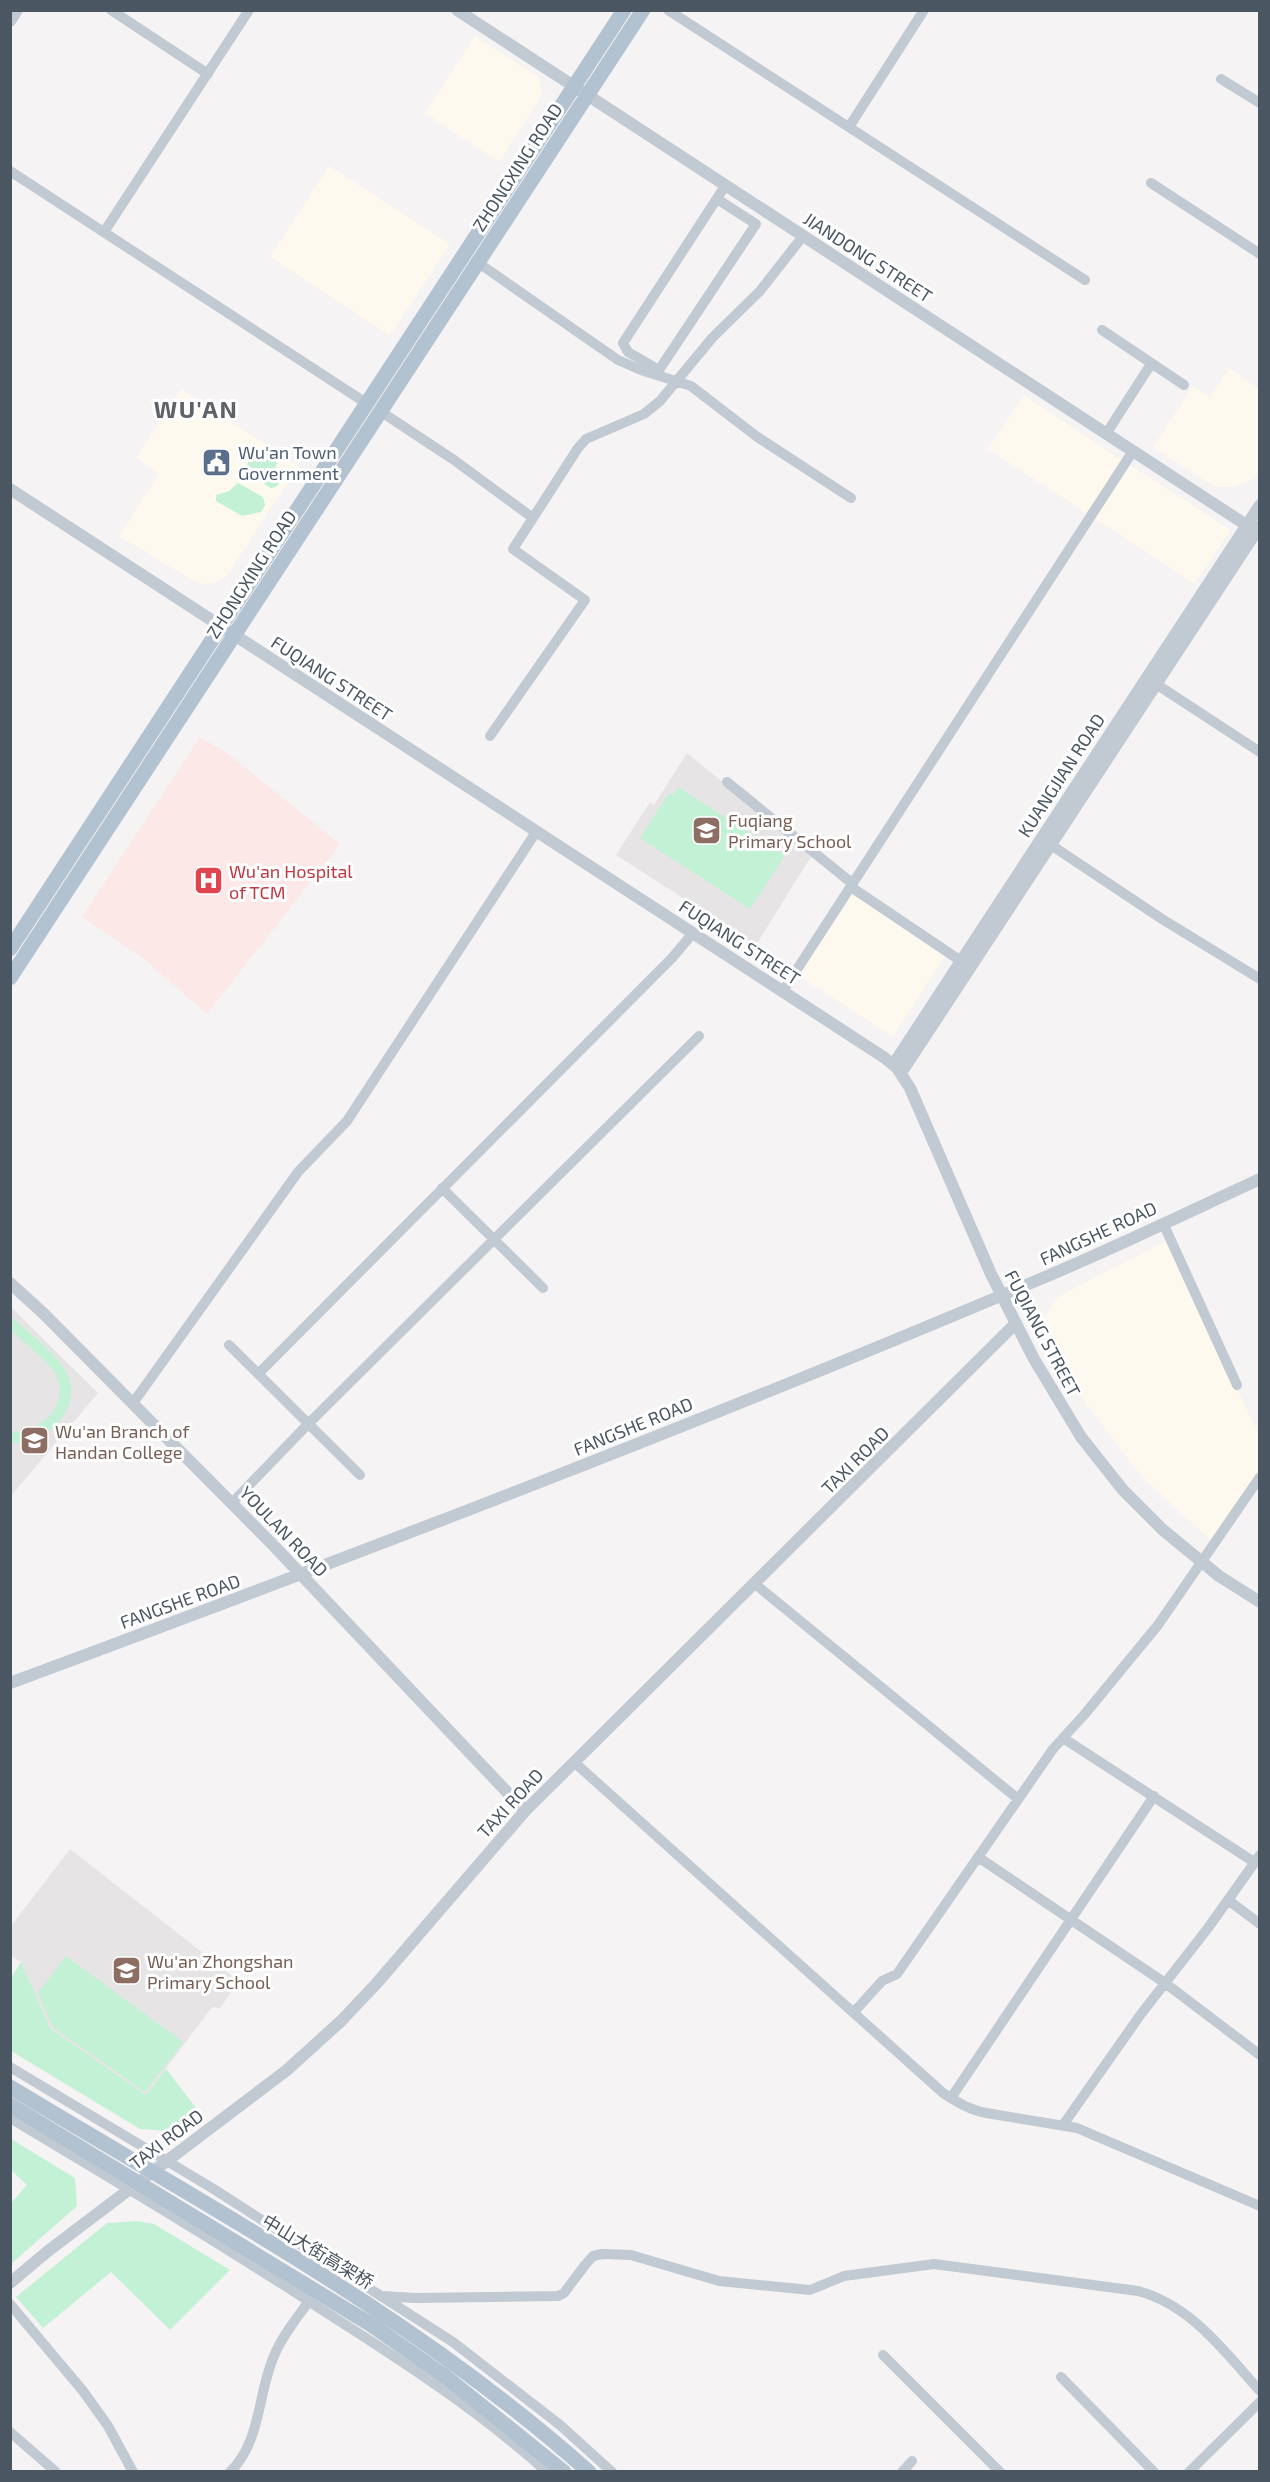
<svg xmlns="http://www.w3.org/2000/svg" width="1270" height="2482" viewBox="0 0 1270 2482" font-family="'Exo 2','Noto Sans SC',sans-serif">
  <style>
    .commercial { fill: #fdf9ef }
    .education { fill: #e6e4e5 }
    .medical { fill: #fce8e6 }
    .green { fill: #c3f1d5 }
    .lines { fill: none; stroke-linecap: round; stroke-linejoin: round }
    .minor { stroke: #c1cad2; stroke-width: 10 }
    .tertiary { stroke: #c1cad2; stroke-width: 12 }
    .primary { stroke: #b3c2d1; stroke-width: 15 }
    .primary-bridge { stroke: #b3c2d1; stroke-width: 15 }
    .labels { text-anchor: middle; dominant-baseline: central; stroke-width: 6; stroke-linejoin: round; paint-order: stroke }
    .street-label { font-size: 18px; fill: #4a5661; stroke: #fff }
    .service-label { font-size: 18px; fill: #4e5e75; stroke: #fff; text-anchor: start }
    .education-label { font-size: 18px; fill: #785e54; stroke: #fff; text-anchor: start }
    .health-label { font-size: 18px; fill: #be3a42; stroke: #fff; text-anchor: start }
    .district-label { font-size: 24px; font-weight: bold; letter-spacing: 1.5px; fill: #5f6368; stroke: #fff }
  </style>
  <rect width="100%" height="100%" fill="#f5f3f3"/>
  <path class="commercial" d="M 475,36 L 540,78 L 541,97 L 499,162 L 425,113 Z
    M 329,166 L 450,244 L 390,336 L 270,257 Z
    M 1229,368 L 1259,389 L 1259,471 L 1255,478 L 1235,487 L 1215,487 L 1153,447 L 1193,386 L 1210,397 Z
    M 181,389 L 299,466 L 226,577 L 214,583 L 202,584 L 192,580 L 119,536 L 159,474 L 136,458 Z
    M 1024,395 L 1122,460 L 1086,513 L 988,449 Z
    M 1129,464 L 1231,530 L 1195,584 L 1094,518 Z
    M 851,889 L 946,954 L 893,1037 L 796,974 Z
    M 1166,1241 L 1259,1435 L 1259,1471 L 1213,1542 L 1143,1478 L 1084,1401 L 1044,1320 L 1054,1302 L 1064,1293 Z"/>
  <path class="education" d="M 687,753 L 812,855 L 756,945 L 616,855 L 650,802 L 654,805 Z
    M 11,1307 L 98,1393 L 11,1496 Z
    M 70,1849 L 239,1981 L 220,2008 L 212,2007 L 146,2095 L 50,2028 L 21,1962 L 11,1956 L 11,1926 Z"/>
  <path class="medical" d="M 200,737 L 228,754 L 340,844 L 207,1014 L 144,959 L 82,917 Z"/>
  <path class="green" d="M 252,446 L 277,463 L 275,468 L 283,477 L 276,487 L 271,488 L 245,472 L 249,459 L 248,447 Z
    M 238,483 L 263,497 L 265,505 L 261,512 L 242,516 L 216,501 L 216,495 L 229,491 Z
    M 678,787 L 785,855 L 750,909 L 640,838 L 669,793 L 673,796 Z
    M 10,1316 C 25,1329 55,1353 64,1368 C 87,1405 49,1445 11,1443 L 11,1432 C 39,1435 73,1403 55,1373 C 46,1359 23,1343 11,1330 Z
    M 66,1956 L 183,2042 L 145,2092 L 53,2027 L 38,1993 Z
    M 21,1962 L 50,2028 L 146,2095 L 166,2069 L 200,2113 L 191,2122 L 176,2130 L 167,2131 L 140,2129 L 11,2051 L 11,1978 Z
    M 11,2139 L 75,2178 L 77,2206 L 11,2264 L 11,2203 L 27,2185 L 11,2170 Z
    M 137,2221 L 154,2224 L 230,2270 L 170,2330 L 111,2272 L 43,2328 L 16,2297 L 107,2223 Z"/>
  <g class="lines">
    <path class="minor" d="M 111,10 L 208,74
      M 668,10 L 1085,280
      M 1221,79 L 1260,103
      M 849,127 L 924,10
      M 10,171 L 366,403
      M 1151,183 L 1260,254
      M 717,199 L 756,224 L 659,370 L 628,352 L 623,343 L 725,186
      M 104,232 L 249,10
      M 477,262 L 618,360 L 641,370 L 691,386 L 756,436 L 851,498
      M 1102,330 L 1184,385
      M 380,411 L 454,460 L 533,518
      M 1106,434 L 1151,364
      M 1156,684 L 1260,752
      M 490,736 L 585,600 L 513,549 L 578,448 L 586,439 L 644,414 L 660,401 L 713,337 L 760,291 L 803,236
      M 727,782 L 853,884
      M 1051,845 L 1162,919 L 1260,979
      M 851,887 L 961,961
      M 783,991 L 1133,451
      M 442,1188 L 543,1288
      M 1163,1223 L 1237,1385
      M 229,1345 L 360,1475
      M 259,1373 L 672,958 L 693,933
      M 133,1403 L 298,1172 L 347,1121 L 536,832
      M 232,1503 L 309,1423 L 699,1036
      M 755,1584 L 1018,1799
      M 1063,1738 L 1254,1862
      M 574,1762 L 943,2093 C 957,2102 970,2110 986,2113 L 1077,2128 L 1260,2206
      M 978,1857 L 1165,1983 L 1260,2055
      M 1228,1900 L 1260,1924
      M 854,2012 L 882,1981 L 897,1974 L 1053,1749 L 1084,1715 L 1158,1625 L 1260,1477
      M 10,2067 L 212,2188 L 453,2342 L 560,2425 L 612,2472
      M 951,2098 L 1154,1796
      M 10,2118 C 117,2182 223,2245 327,2313 C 404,2362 479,2411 547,2472
      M 1063,2125 L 1141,2014 L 1208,1928 L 1260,1855
      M 382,2296 L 415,2298 L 558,2296 L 564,2293 L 585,2265 L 593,2256 L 602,2254 L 631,2255 L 719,2281 L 810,2290 L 844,2276 L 934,2264 L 1138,2291 C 1191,2305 1225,2352 1260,2391
      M 10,2304 L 83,2391 L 108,2426 L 133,2472
      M 883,2355 L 1000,2472
      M 1061,2377 L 1154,2472
      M 10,2432 L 56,2472
      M 230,2472 C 262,2440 257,2395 274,2356 C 282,2336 297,2318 309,2301
      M 902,2472 L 912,2461
      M 1189,2472 L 1260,2402"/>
    <path class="tertiary" d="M 457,10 L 1260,534
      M 10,21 L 17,10
      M 10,489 L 885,1058 L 897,1068 L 910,1088 L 991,1274 L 1034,1359 L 1081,1437 L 1123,1490 L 1163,1530 L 1219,1576 L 1260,1602
      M 893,1065 L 1260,505
      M 901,1073 L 1260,526
      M 10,1283 L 43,1313 L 275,1547 L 525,1811
      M 10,1683 C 355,1555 699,1424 1038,1280 C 1113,1249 1186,1213 1260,1179
      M 10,2283 L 48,2251 L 287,2070 L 341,2021 L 376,1984 L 525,1811 L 1016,1323"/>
    <path class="primary" d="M 10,949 L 624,10
      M 10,978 L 643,10"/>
    <path class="primary-bridge" d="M 10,2087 C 208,2207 416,2317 589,2472
      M 10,2105 L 370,2324 L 446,2377 L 564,2472"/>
  </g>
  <defs>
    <symbol id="civic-square" viewBox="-11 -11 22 22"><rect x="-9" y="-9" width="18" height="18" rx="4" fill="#5c6f8a" stroke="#fff"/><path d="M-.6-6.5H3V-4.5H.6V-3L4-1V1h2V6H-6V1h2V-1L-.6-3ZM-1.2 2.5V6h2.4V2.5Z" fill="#fff"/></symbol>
    <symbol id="school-square" viewBox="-11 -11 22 22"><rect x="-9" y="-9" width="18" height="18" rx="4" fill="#8d6e63" stroke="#fff"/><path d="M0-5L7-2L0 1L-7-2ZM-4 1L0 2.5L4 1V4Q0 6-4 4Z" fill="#fff"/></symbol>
    <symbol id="hospital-square" viewBox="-11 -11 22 22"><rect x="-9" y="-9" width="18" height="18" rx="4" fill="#e0444e" stroke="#fff"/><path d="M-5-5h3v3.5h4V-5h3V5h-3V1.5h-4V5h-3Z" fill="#fff"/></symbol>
    <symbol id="university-square" viewBox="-11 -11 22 22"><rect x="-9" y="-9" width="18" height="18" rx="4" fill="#8d6e63" stroke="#fff"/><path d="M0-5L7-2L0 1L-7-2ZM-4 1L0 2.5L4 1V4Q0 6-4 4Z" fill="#fff"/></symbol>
  </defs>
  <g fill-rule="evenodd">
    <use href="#civic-square" x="200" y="446" width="33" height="33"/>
    <use href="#school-square" x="690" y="814" width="33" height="33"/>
    <use href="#hospital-square" x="192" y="864" width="33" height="33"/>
    <use href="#university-square" x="18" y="1424" width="33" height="33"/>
    <use href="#school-square" x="110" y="1954" width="33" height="33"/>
  </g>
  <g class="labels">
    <g class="street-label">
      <text transform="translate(517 167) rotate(-57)">ZHONGXING ROAD</text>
      <text transform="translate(868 257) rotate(33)">JIANDONG STREET</text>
      <text transform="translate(251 574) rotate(-57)">ZHONGXING ROAD</text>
      <text transform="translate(332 678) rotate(33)">FUQIANG STREET</text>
      <text transform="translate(1061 775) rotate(-57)">KUANGJIAN ROAD</text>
      <text transform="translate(740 942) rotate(33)">FUQIANG STREET</text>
      <text transform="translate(1098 1233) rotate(-25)">FANGSHE ROAD</text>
      <text transform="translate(1043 1333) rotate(62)">FUQIANG STREET</text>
      <text transform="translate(633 1426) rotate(-22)">FANGSHE ROAD</text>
      <text transform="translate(855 1460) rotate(-45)">TAXI ROAD</text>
      <text transform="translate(284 1531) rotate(46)">YOULAN ROAD</text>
      <text transform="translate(180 1601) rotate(-20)">FANGSHE ROAD</text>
      <text transform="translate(510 1803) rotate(-47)">TAXI ROAD</text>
      <text transform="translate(166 2139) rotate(-37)">TAXI ROAD</text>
      <text transform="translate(318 2251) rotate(31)">中山大街高架桥</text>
    </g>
    <g class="service-label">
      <text x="238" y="452">Wu'an Town<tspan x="238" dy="21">Government</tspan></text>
    </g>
    <g class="education-label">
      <text x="728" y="820">Fuqiang<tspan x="728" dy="21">Primary School</tspan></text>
      <text x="55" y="1431">Wu'an Branch of<tspan x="55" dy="21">Handan College</tspan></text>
      <text x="147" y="1961">Wu'an Zhongshan<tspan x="147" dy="21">Primary School</tspan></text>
    </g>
    <g class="health-label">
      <text x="229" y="871">Wu'an Hospital<tspan x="229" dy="21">of TCM</tspan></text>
    </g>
    <g class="district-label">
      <text x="196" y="408">WU'AN</text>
    </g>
  </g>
  <rect width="1270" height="2482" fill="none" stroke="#4a5661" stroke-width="24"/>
</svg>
